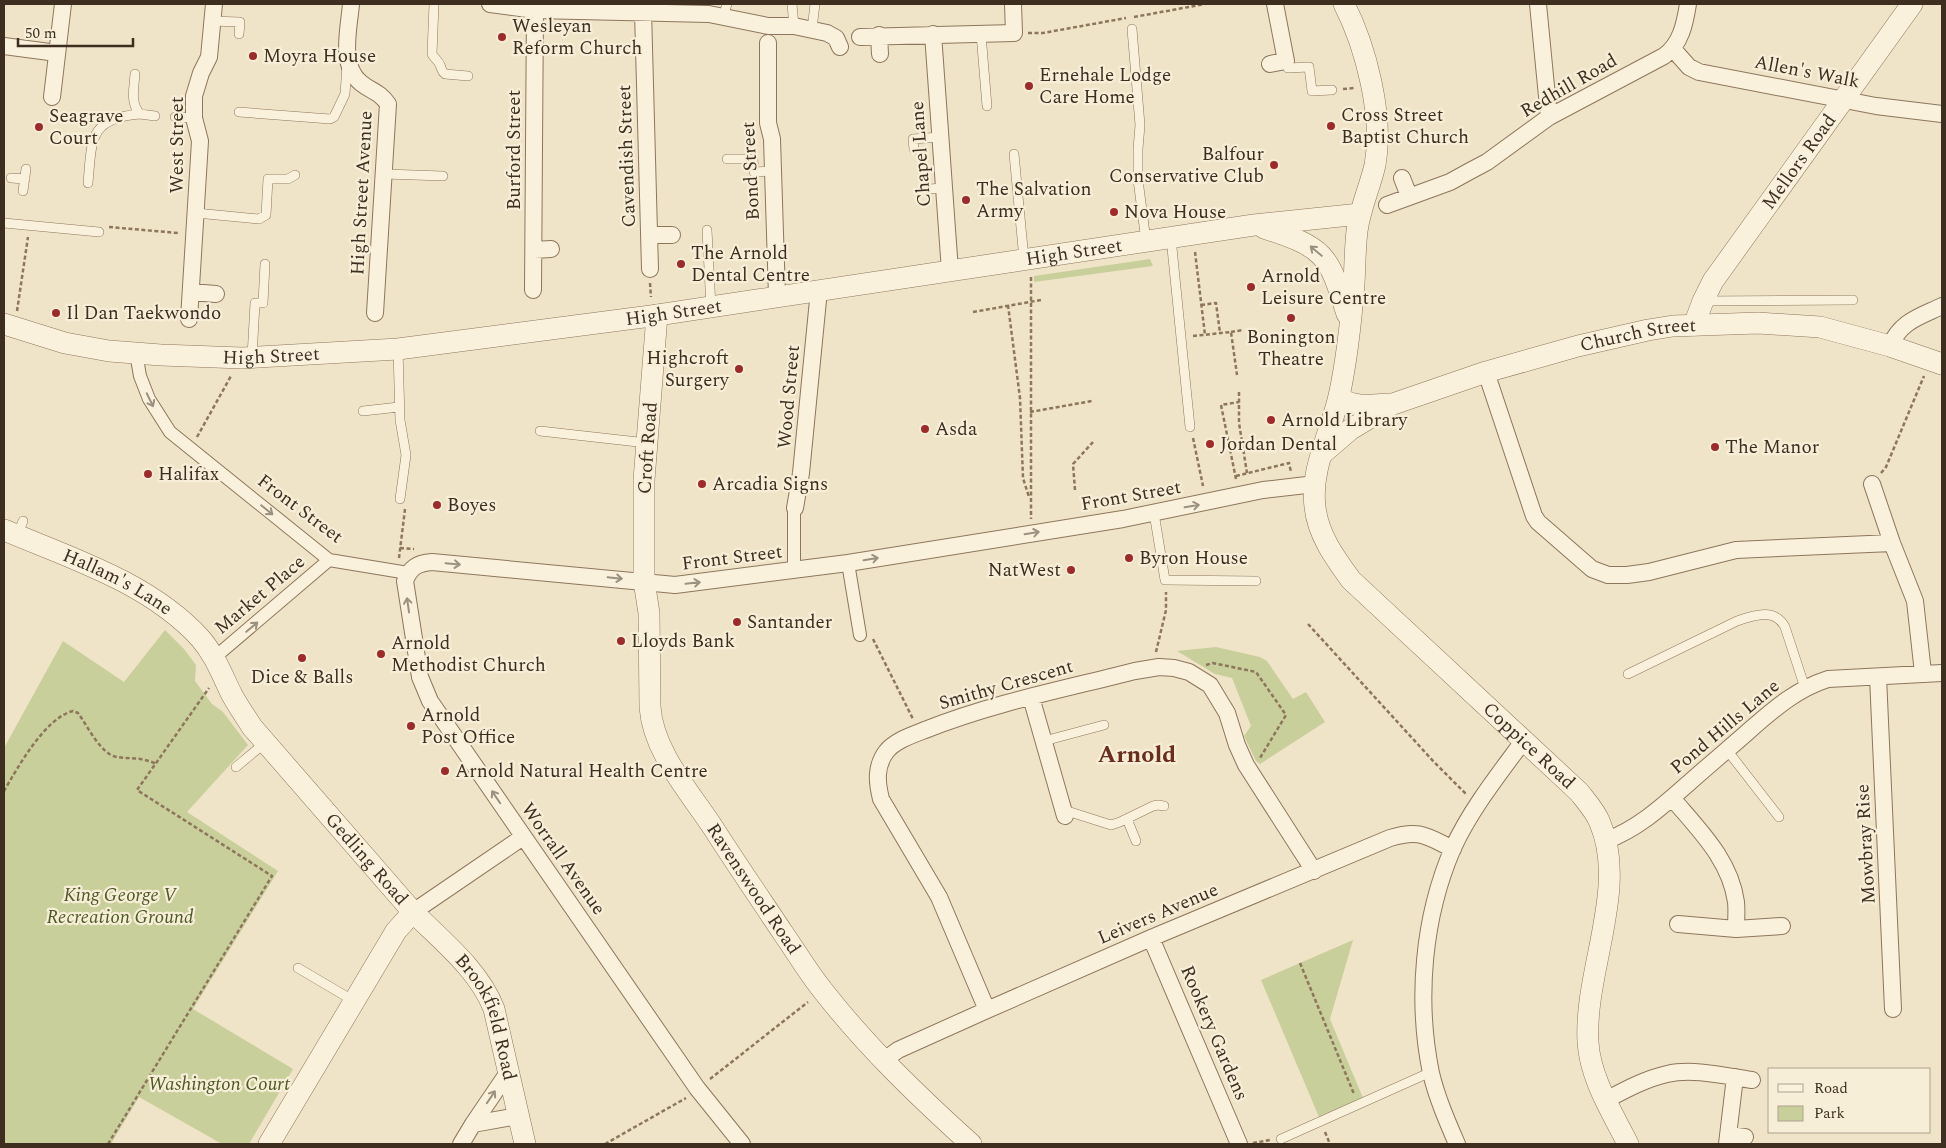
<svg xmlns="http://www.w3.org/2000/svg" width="1946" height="1148" viewBox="0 0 1946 1148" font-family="Spectral,serif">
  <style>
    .green { fill: #c9cf9b }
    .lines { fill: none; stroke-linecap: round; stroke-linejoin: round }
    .service-casing { stroke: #8d765c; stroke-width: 10 }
    .pedestrian-casing { stroke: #8d765c; stroke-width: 14 }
    .minor-casing { stroke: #8d765c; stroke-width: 18 }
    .tertiary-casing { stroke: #8d765c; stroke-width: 22 }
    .path { stroke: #8d765c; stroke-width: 2.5; stroke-dasharray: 4 2.5; stroke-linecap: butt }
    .service { stroke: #faf1dc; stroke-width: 9 }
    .pedestrian { stroke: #faf1dc; stroke-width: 12 }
    .minor { stroke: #faf1dc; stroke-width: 16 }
    .tertiary { stroke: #faf1dc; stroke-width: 21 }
    .oneway { stroke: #9c907e }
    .poi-dot { fill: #9e2a2b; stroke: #f7eed8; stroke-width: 2 }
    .labels { text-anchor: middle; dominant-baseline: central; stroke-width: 4.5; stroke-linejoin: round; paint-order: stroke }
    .poi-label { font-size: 19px; fill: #3d2e20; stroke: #f7eed8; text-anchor: start }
    .street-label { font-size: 19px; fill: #3d2e20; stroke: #f7eed8 }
    .park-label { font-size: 19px; font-style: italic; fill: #4d5a26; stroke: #f7eed8 }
    .district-label { font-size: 24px; font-weight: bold; fill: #6b2e1e; stroke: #f7eed8 }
  </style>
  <rect width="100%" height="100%" fill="#f0e4c8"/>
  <path class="green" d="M 1150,259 L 1153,266 L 1034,282 L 1034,276 Z
    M 165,630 L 184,649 L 196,665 L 195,681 L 212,704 L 223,712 L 248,745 L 187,812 L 278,871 L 193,1009 L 293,1069 L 249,1144 L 222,1144 L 139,1097 L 111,1144 L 4,1144 L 4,748 L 63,641 L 124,682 Z
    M 1216,647 L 1260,657 L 1267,661 L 1293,699 L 1306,692 L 1325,722 L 1260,764 L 1256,761 L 1244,736 L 1251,726 L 1232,678 L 1215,674 L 1177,651 Z
    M 1353,940 L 1330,1019 L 1363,1098 L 1319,1117 L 1261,980 Z"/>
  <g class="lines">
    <defs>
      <path id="service" d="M 434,4 L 432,54 C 434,58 438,60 440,65 C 442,69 441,71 445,74 L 468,76
        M 792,4 L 794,26
        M 723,17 L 727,4
        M 212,21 L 240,22 L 239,34
        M 812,29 L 815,4
        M 1132,29 L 1140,125 L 1138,149 L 1138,180 L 1146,241
        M 981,34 L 987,106
        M 1286,61 L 1288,68 L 1309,67 L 1312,91 L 1332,90
        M 135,74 C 134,88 130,103 140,114 L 155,116
        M 239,112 L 330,119 L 334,117 L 345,94 L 347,65
        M 175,117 L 194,118
        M 914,149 L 913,139 L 940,137
        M 1014,154 L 1024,259
        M 727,159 L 753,159 L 754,172 L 773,171
        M 385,174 L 443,176
        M 11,178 L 25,179
        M 88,183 C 92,141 88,118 140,114
        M 929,189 L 944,188
        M 23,191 L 26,169
        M 196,213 L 259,219 L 266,215 L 268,179 L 288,179 L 295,175
        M 4,223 L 99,232
        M 707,230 L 711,307
        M 1171,238 L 1190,427
        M 1703,301 L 1853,300
        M 398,349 L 400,420 L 406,455 L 400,499
        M 252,357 L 255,303 L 263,303 L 265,264
        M 363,411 L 399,407
        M 540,431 L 647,443
        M 1154,513 L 1165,580 L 1256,581
        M 17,536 L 23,521
        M 1628,674 L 1737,621 C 1755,615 1775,608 1785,627 L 1805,688
        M 1044,741 L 1104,725
        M 1727,750 L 1779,817
        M 236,767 L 266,742
        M 1064,810 L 1111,825 L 1120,822 L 1153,806 L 1158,805 L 1164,806
        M 1127,819 L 1136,841
        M 298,968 L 354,1001
        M 1281,1139 L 1431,1072"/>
      <path id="pedestrian" d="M 136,353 L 140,376 L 149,399 L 170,432 L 329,560 L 408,573
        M 848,563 L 860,635
        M 794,570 L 794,514 L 795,508
        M 214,658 L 329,560"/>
      <path id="minor" d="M 351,4 C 349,29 339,65 361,83 C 372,92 379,91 388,104 L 375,313
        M 490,4 L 535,10 L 709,14 L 768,26 L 794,26 L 827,33 L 836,38 L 840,47
        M 1538,4 L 1549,117
        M 643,11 L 650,269
        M 933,34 L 950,271
        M 879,35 L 880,54
        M 860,37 L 1014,33 L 1013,4
        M 768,43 L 768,123 L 772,139 L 777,296
        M 4,46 L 57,53
        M 1673,49 L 1689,67 L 1699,72 L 1876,106 L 1942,114
        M 1270,64 L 1286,61 L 1275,4
        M 52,97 L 63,4
        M 1402,178 L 1409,196
        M 1387,205 L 1450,182 L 1470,171 L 1487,162 L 1549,117 L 1664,56 C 1681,44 1685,23 1688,4
        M 649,235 L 672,235
        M 534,250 L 551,249
        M 533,290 L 535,4
        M 191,292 L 216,294
        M 189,319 L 200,141 L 194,118 L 194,96 L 201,73 L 209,57 L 214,4
        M 1890,346 C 1901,321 1919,317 1942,306
        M 1486,372 L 1534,516 L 1538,522 L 1592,569 L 1608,575 L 1627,575 L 1649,572 L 1736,550 L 1892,543
        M 1872,484 L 1892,543 L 1915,601 L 1923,673
        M 795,508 L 801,473 L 819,290
        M 1878,677 L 1893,1009
        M 1031,697 L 1065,816
        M 1672,798 C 1698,829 1730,859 1736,902 C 1737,910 1736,920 1736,929
        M 1605,841 C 1638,829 1664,805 1690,782 C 1710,764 1731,747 1751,729 C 1775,708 1797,689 1828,679 L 1942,673
        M 413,912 L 523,837
        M 1678,924 L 1736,929 L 1782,926
        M 1151,938 L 1239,1144
        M 987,1010 L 939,897 L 881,799 C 877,783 875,767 886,752 C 894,741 912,735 925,730 C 993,703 1064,689 1135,671 L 1159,667 L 1174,668 L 1189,672 L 1210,685 L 1227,713 L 1237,745 L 1246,765 L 1314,871
        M 883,1061 L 898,1050 L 987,1010 L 1151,938 L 1390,838 C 1420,829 1426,836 1453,849
        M 1606,1100 C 1625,1090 1645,1079 1667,1074 C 1693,1068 1725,1076 1752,1080
        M 473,1124 L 518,1116
        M 1728,1135 L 1745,1137
        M 461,1144 L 473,1124 L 509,1071
        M 742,1144 L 697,1088 L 430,701 L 420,677 L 405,581 C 410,568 417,563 432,562 L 675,585 L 848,563 L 1123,519 L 1263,490 L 1315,484
        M 1457,1144 C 1447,1121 1437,1098 1431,1073 C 1416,1000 1423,917 1453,848 C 1471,809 1499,774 1524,740
        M 1727,1144 L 1735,1077"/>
      <g id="tertiary">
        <path id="s1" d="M 1344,4 C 1366,47 1384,117 1375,165 C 1370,187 1360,208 1357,231 C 1355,248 1355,266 1354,284 C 1351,321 1347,360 1339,396 C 1331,432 1310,469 1315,507 C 1318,535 1335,558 1351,580 L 1579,792 C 1586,801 1596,812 1600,823 C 1628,889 1584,971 1588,1042 C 1590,1078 1612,1112 1628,1144"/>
        <path d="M 1264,228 C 1325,248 1328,253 1347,314"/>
        <path id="s2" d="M 657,315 L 644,480 L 644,581 L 649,613 L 650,707 C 653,751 688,790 712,826 C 735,862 759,897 783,933 C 797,953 809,974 824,992 C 868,1048 918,1096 971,1144"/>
        <path id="s3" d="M 4,324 L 65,343 L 109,351 L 161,355 L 242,358 L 398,349 L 651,316 L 1254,225 L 1360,214"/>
        <path id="s4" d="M 1694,325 L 1703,301 L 1713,281 L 1912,4"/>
        <path d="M 1339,398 C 1355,408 1371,405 1389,404"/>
        <path id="s5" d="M 1323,453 L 1351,429 L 1393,404 L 1486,372 L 1578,346 L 1648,330 L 1673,326 L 1758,323 L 1820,327 L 1890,346 L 1942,364"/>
        <path id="s6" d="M 4,530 C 71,558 150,583 200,638 C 215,655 222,675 232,695 C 238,706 245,716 252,727 L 413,912 L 396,931 L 269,1144"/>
        <path id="s7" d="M 413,912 C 442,941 479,970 494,1009 L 525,1144"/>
      </g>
    </defs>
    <use href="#service" class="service-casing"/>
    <use href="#pedestrian" class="pedestrian-casing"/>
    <use href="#minor" class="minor-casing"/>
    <use href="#tertiary" class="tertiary-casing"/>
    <path class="path" d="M 1134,17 L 1205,4
      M 1028,33 L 1043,33 L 1126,18
      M 1343,89 L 1354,88
      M 109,227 L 178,233
      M 1195,252 L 1205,335
      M 1031,277 L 1031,519
      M 650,283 L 651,297
      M 1008,305 L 1020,398 L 1023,478 L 1029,497
      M 1201,305 L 1216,303 L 1220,333
      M 17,311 L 28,237
      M 973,312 L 1041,300
      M 1231,332 L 1243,330
      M 1193,336 L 1231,332 L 1237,375
      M 1239,392 L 1239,423 L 1247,473
      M 1030,412 L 1092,401
      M 197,437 L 231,376
      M 1193,438 L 1203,486
      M 1881,473 L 1886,467 L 1924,376
      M 1236,476 L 1289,463 L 1291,472
      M 1236,479 L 1221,405 L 1239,402
      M 1075,490 L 1073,464 L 1093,442
      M 400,548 L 414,549
      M 399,558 L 405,509
      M 1308,624 L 1434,762 L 1467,795
      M 873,639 L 913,719
      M 1156,652 L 1166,610 L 1166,592
      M 1206,665 L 1213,663 L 1256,672 L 1286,715 L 1260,758
      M 4,791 C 18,767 45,718 73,711 L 78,713 C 87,725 101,755 117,757 C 130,759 143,757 156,764
      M 1300,963 L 1354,1094
      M 710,1079 L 808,1002
      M 1325,1132 L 1330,1144
      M 1253,1143 L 1270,1140
      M 108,1144 L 272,876 L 137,790 L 209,688
      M 605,1144 L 686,1098"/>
    <use href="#service" class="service"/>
    <use href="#pedestrian" class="pedestrian"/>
    <use href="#minor" class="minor"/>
    <use href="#tertiary" class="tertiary"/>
  </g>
  <defs><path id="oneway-shaft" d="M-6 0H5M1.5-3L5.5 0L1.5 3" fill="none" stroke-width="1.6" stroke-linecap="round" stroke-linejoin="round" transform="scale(1.25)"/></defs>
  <g class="oneway">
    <use href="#oneway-shaft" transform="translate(1316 251) rotate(-140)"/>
    <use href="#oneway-shaft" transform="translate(150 400) rotate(64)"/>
    <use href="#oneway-shaft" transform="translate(1192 506) rotate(-10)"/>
    <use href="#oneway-shaft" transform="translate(267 510) rotate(39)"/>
    <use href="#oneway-shaft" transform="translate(1032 533) rotate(-9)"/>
    <use href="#oneway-shaft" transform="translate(871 559) rotate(-10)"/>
    <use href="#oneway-shaft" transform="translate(453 564) rotate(5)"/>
    <use href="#oneway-shaft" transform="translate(615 578) rotate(6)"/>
    <use href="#oneway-shaft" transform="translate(693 583) rotate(-6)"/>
    <use href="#oneway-shaft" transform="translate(408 605) rotate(-98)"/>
    <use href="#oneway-shaft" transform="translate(252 627) rotate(-40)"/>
    <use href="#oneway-shaft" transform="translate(496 797) rotate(-124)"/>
    <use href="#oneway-shaft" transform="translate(491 1097) rotate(-56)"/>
  </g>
  <g class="poi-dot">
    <circle cx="502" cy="37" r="5"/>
    <circle cx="253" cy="56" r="5"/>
    <circle cx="1029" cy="86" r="5"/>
    <circle cx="1331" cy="126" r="5"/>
    <circle cx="39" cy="127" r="5"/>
    <circle cx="1274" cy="165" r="5"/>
    <circle cx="966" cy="200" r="5"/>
    <circle cx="1114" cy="212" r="5"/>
    <circle cx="681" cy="264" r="5"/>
    <circle cx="1251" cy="287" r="5"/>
    <circle cx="56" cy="313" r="5"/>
    <circle cx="1291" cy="318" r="5"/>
    <circle cx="739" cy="369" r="5"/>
    <circle cx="1271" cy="420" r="5"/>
    <circle cx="925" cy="429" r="5"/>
    <circle cx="1210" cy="444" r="5"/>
    <circle cx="1715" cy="447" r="5"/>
    <circle cx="148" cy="474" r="5"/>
    <circle cx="702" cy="484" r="5"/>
    <circle cx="437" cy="505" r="5"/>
    <circle cx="1129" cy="558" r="5"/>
    <circle cx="1071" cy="570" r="5"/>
    <circle cx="737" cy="622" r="5"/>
    <circle cx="621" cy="641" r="5"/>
    <circle cx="381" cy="654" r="5"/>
    <circle cx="302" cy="658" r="5"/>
    <circle cx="411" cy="726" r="5"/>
    <circle cx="445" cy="771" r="5"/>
  </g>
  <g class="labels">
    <g class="poi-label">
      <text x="512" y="26">Wesleyan<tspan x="512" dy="22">Reform Church</tspan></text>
      <text x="263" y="56">Moyra House</text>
      <text x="1039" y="75">Ernehale Lodge<tspan x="1039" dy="22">Care Home</tspan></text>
      <text x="1341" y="115">Cross Street<tspan x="1341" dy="22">Baptist Church</tspan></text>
      <text x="49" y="116">Seagrave<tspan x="49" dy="22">Court</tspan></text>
      <text x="1264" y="154" text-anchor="end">Balfour<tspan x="1264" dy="22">Conservative Club</tspan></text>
      <text x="976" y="189">The Salvation<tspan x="976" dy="22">Army</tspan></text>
      <text x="1124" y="212">Nova House</text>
      <text x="691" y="253">The Arnold<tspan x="691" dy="22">Dental Centre</tspan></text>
      <text x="1261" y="276">Arnold<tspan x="1261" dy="22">Leisure Centre</tspan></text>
      <text x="66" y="313">Il Dan Taekwondo</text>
      <text x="1291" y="337" text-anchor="middle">Bonington<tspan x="1291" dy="22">Theatre</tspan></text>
      <text x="729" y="358" text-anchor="end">Highcroft<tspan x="729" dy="22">Surgery</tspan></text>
      <text x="1281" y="420">Arnold Library</text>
      <text x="935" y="429">Asda</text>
      <text x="1220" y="444">Jordan Dental</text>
      <text x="1725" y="447">The Manor</text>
      <text x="158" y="474">Halifax</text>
      <text x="712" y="484">Arcadia Signs</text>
      <text x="447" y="505">Boyes</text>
      <text x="1139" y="558">Byron House</text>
      <text x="1061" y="570" text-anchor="end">NatWest</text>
      <text x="747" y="622">Santander</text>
      <text x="631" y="641">Lloyds Bank</text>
      <text x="391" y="643">Arnold<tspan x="391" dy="22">Methodist Church</tspan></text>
      <text x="302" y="677" text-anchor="middle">Dice &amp; Balls</text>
      <text x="421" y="715">Arnold<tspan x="421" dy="22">Post Office</tspan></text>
      <text x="455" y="771">Arnold Natural Health Centre</text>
    </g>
    <g class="street-label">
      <text transform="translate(1807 72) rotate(11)">Allen's Walk</text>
      <text transform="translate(1569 86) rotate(-30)">Redhill Road</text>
      <text transform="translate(177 145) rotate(-90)">West Street</text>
      <text transform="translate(514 150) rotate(-90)">Burford Street</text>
      <text transform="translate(921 154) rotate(-94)">Chapel Lane</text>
      <text transform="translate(627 156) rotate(-92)">Cavendish Street</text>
      <text stroke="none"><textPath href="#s4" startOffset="195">Mellors Road</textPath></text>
      <text transform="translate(751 171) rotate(-93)">Bond Street</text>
      <text transform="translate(362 193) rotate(-87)">High Street Avenue</text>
      <text stroke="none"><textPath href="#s3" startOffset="1081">High Street</textPath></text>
      <text stroke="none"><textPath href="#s3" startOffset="676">High Street</textPath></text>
      <text stroke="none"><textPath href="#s5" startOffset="341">Church Street</textPath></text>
      <text stroke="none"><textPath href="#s3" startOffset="271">High Street</textPath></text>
      <text transform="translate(789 397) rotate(-85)">Wood Street</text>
      <text transform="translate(648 448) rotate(-86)">Croft Road</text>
      <text transform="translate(1131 496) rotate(-10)">Front Street</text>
      <text transform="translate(300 509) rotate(37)">Front Street</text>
      <text transform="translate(732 558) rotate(-7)">Front Street</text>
      <text stroke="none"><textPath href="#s6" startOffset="125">Hallam's Lane</textPath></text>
      <text transform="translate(260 595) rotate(-40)">Market Place</text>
      <text transform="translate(1006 685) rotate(-16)">Smithy Crescent</text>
      <text transform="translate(1725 727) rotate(-40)">Pond Hills Lane</text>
      <text stroke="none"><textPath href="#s1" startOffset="841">Coppice Road</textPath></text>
      <text transform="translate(1866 844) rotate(-93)">Mowbray Rise</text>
      <text stroke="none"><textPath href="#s6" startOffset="504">Gedling Road</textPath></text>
      <text transform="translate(563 859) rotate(55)">Worrall Avenue</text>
      <text stroke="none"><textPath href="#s2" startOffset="604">Ravenswood Road</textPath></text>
      <text transform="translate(1158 914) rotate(-23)">Leivers Avenue</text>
      <text stroke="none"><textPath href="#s7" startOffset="132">Brookfield Road</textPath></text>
      <text transform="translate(1214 1033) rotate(67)">Rookery Gardens</text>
    </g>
    <g class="park-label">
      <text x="120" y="895">King George V<tspan x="120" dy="22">Recreation Ground</tspan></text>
      <text x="219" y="1084">Washington Court</text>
    </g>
    <g class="district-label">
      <text x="1137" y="755">Arnold</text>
    </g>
  </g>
  <rect width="1946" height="1148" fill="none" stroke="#3d2e20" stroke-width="10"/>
  <rect x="1768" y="1068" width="162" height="65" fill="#f7eed8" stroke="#ada18e"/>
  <rect x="1778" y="1084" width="25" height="8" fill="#faf1dc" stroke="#ada18e"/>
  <text x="1814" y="1093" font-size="15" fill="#3d2e20">Road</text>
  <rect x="1778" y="1106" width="25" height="15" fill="#c9cf9b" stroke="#ada18e"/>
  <text x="1814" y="1118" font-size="15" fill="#3d2e20">Park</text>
  <path d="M18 38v8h115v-8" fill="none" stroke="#3d2e20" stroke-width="2.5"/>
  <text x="25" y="38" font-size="15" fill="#3d2e20" stroke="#f7eed8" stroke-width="4" paint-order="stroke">50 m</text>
</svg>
